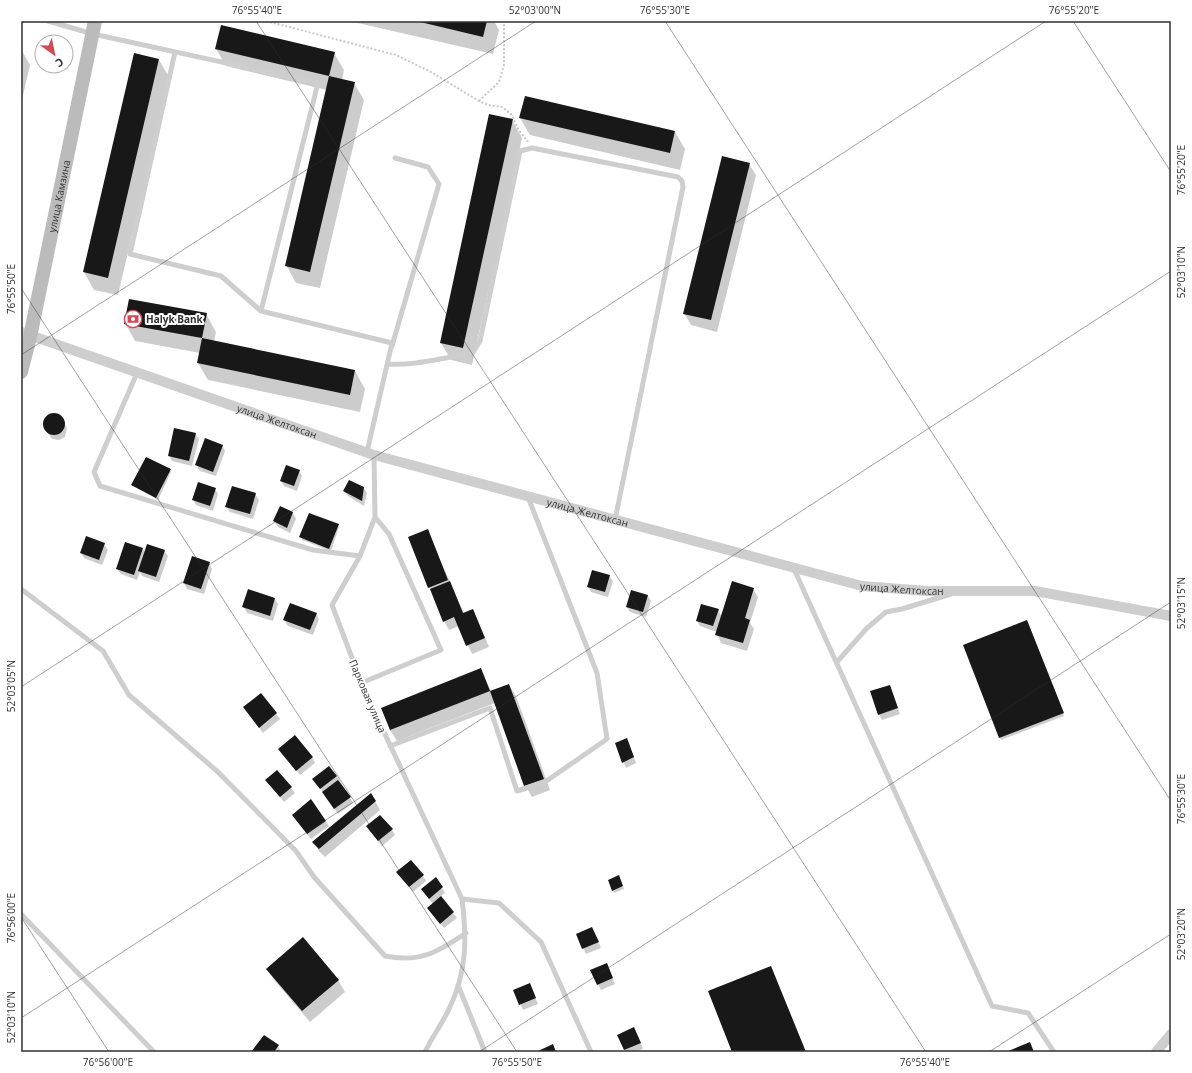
<svg xmlns="http://www.w3.org/2000/svg" width="1192" height="1073" viewBox="0 0 1192 1073" font-family="'Open Sans',sans-serif">
  <style>
    .shadow { fill: #0003 }
    .building { fill: #181818 }
    .lines { fill: none; stroke-linecap: round; stroke-linejoin: round }
    .path { stroke: #c8c8c8; stroke-width: 2; stroke-dasharray: 2 2; stroke-linecap: butt }
    .lane { stroke: #cecece; stroke-width: 5 }
    .street { stroke: #cecece; stroke-width: 10 }
    .secondary { stroke: #bbb; stroke-width: 14 }
    .ticks { fill: none; stroke: #313131; stroke-width: 1; stroke-opacity: 0.45 }
    .labels { text-anchor: middle; dominant-baseline: central; stroke-width: 4; stroke-linejoin: round; paint-order: stroke }
    .street-label { font-size: 10px; fill: #313131; stroke: #fff }
    .poi-label { font-size: 10px; font-weight: bold; fill: #313131; stroke: #fff; text-anchor: start }
    .neatline { fill: none; stroke: #313131; stroke-width: 1.5 }
    .ticks-label { font-size: 10px; text-anchor: middle; fill: #313131 }
  </style>
  <rect width="100%" height="100%" fill="#fff"/>
  <path class="shadow" d="M 349,21 L 494,21 L 499,30 L 493,54 Z
    M 21,49 L 30,65 L 21,104 Z
    M 216,49 L 334,53 L 344,70 L 342,80 L 354,83 L 364,100 L 320,288 L 296,283 L 286,265 L 327,90 L 226,66 Z
    M 159,60 L 169,77 L 118,295 L 94,290 L 84,272 Z
    M 520,118 L 675,132 L 685,149 L 680,170 L 530,135 Z
    M 512,120 L 522,138 L 472,365 L 451,360 L 441,343 Z
    M 749,164 L 756,175 L 717,332 L 691,325 L 684,313 Z
    M 206,314 L 216,332 L 214,341 L 355,371 L 365,389 L 360,412 L 208,380 L 198,363 L 200,353 L 135,341 L 125,323 Z
    M 51,415 L 60,417 L 67,428 L 65,437 L 59,440 L 52,439 L 45,428 L 46,418 Z
    M 195,434 L 199,439 L 192,466 L 172,461 L 169,455 Z
    M 222,445 L 225,451 L 216,476 L 200,471 L 196,465 Z
    M 170,470 L 171,472 L 158,500 L 132,485 Z
    M 299,471 L 302,476 L 297,491 L 284,486 L 281,481 Z
    M 363,487 L 367,493 L 364,506 L 348,496 L 344,491 Z
    M 215,489 L 218,494 L 213,511 L 196,505 L 193,499 Z
    M 255,494 L 259,500 L 253,519 L 230,512 L 227,507 Z
    M 281,507 L 293,513 L 296,519 L 290,533 L 278,527 L 274,521 Z
    M 338,525 L 339,527 L 331,551 L 302,540 L 301,537 Z
    M 427,530 L 464,614 L 473,610 L 489,647 L 472,654 L 459,626 L 449,630 L 444,621 L 429,587 Z
    M 104,544 L 108,550 L 102,565 L 84,558 L 81,553 Z
    M 143,549 L 145,553 L 164,551 L 168,556 L 159,582 L 142,576 L 140,572 L 137,580 L 121,574 L 117,569 Z
    M 193,558 L 209,563 L 212,569 L 204,594 L 187,589 L 184,583 Z
    M 609,576 L 613,581 L 608,597 L 591,592 L 588,587 Z
    M 753,589 L 758,597 L 750,623 L 754,629 L 747,651 L 721,643 L 717,634 L 717,632 L 700,626 L 697,621 L 718,610 L 722,617 Z
    M 632,591 L 648,596 L 651,601 L 646,617 L 630,612 L 627,607 Z
    M 275,599 L 278,604 L 273,621 L 247,613 L 244,607 Z
    M 316,614 L 319,619 L 313,635 L 288,626 L 284,620 Z
    M 1028,623 L 1064,716 L 1001,740 L 964,645 Z
    M 481,670 L 491,691 L 509,685 L 516,696 L 550,790 L 532,797 L 525,785 L 495,703 L 397,741 L 390,730 L 382,708 Z
    M 890,686 L 900,714 L 882,720 L 879,714 Z
    M 261,694 L 280,719 L 263,733 L 244,707 Z
    M 616,743 L 629,744 L 636,763 L 626,768 Z
    M 282,754 L 312,757 L 315,763 L 300,775 Z
    M 277,771 L 295,793 L 284,802 L 266,780 Z
    M 337,776 L 353,803 L 338,814 L 317,784 Z
    M 375,801 L 380,810 L 325,857 L 319,851 L 314,842 Z
    M 293,816 L 325,821 L 329,826 L 311,839 Z
    M 367,827 L 392,830 L 395,835 L 382,846 Z
    M 423,876 L 426,881 L 413,892 L 401,877 Z
    M 436,878 L 445,893 L 440,897 L 457,918 L 444,928 L 428,909 L 433,904 L 422,889 Z
    M 620,879 L 624,889 L 614,893 L 613,890 Z
    M 592,928 L 601,948 L 586,954 L 577,934 Z
    M 267,969 L 338,980 L 345,992 L 310,1022 L 274,980 Z
    M 609,970 L 615,984 L 601,990 L 591,971 Z
    M 532,989 L 538,1004 L 523,1010 L 514,990 Z
    M 637,1034 L 643,1049 L 635,1052 L 626,1052 L 625,1050 Z
    M 278,1046 L 281,1052 L 253,1052 Z"/>
  <path class="building" d="M 416,21 L 487,21 L 483,37 Z
    M 221,25 L 335,52 L 329,76 L 215,49 Z
    M 134,53 L 159,59 L 108,278 L 83,272 Z
    M 329,76 L 355,82 L 310,272 L 285,266 Z
    M 525,96 L 675,131 L 670,153 L 519,118 Z
    M 489,114 L 513,119 L 463,348 L 440,343 Z
    M 722,156 L 750,163 L 711,320 L 683,314 Z
    M 129,299 L 207,313 L 202,338 L 124,324 Z
    M 202,338 L 355,370 L 350,395 L 197,363 Z
    M43 424a11 11 0 1 1 22 0a11 11 0 1 1-22 0Z
    M 174,428 L 196,433 L 189,461 L 168,456 Z
    M 205,438 L 223,445 L 213,472 L 195,465 Z
    M 146,457 L 171,469 L 156,498 L 131,485 Z
    M 286,465 L 300,470 L 294,486 L 280,481 Z
    M 349,480 L 364,487 L 362,501 L 343,491 Z
    M 198,482 L 216,488 L 210,506 L 192,500 Z
    M 232,486 L 256,493 L 250,514 L 225,507 Z
    M 280,506 L 293,512 L 287,528 L 273,521 Z
    M 309,513 L 339,524 L 329,549 L 299,537 Z
    M 428,529 L 448,580 L 428,588 L 408,537 Z
    M 86,536 L 105,543 L 99,560 L 80,553 Z
    M 125,542 L 143,548 L 134,575 L 116,569 Z
    M 147,544 L 165,550 L 156,577 L 138,571 Z
    M 192,556 L 210,562 L 201,589 L 183,583 Z
    M 592,570 L 610,575 L 605,592 L 587,587 Z
    M 450,581 L 463,613 L 473,609 L 485,638 L 466,646 L 454,617 L 443,622 L 430,589 Z
    M 732,581 L 754,588 L 745,618 L 750,620 L 743,643 L 715,635 Z
    M 248,589 L 275,598 L 270,616 L 242,607 Z
    M 631,590 L 648,595 L 643,612 L 626,607 Z
    M 290,603 L 317,613 L 310,630 L 283,620 Z
    M 701,604 L 719,609 L 713,626 L 696,621 Z
    M 1027,620 L 1064,713 L 999,738 L 963,645 Z
    M 481,668 L 490,691 L 390,730 L 381,708 Z
    M 509,684 L 544,779 L 524,786 L 490,691 Z
    M 890,685 L 898,708 L 878,715 L 870,691 Z
    M 261,693 L 277,713 L 259,728 L 243,707 Z
    M 295,735 L 313,757 L 296,771 L 278,749 Z
    M 627,738 L 634,757 L 622,763 L 615,743 Z
    M 329,766 L 337,776 L 320,789 L 312,779 Z
    M 277,770 L 292,787 L 280,797 L 265,780 Z
    M 338,780 L 351,797 L 334,809 L 322,792 Z
    M 371,793 L 376,801 L 319,849 L 312,842 Z
    M 311,799 L 326,821 L 307,834 L 292,815 Z
    M 380,815 L 393,829 L 378,841 L 366,826 Z
    M 411,860 L 424,875 L 409,887 L 396,872 Z
    M 619,875 L 623,886 L 612,891 L 608,880 Z
    M 436,877 L 443,887 L 429,899 L 421,889 Z
    M 441,896 L 454,912 L 440,924 L 427,908 Z
    M 592,927 L 599,942 L 582,949 L 576,934 Z
    M 303,937 L 339,980 L 302,1011 L 266,969 Z
    M 607,963 L 613,978 L 597,985 L 590,970 Z
    M 771,966 L 806,1052 L 732,1052 L 708,991 Z
    M 530,983 L 536,998 L 519,1005 L 513,990 Z
    M 634,1027 L 641,1043 L 624,1050 L 617,1035 Z
    M 264,1035 L 279,1045 L 274,1052 L 251,1052 Z
    M 1030,1042 L 1034,1052 L 1006,1052 Z
    M 553,1044 L 556,1052 L 536,1052 Z"/>
  <g class="lines">
    <path class="path" d="M 266,21 L 396,55 L 431,72 L 479,101 L 488,105 L 502,107 L 512,115 L 518,129 L 528,142
      M 479,101 L 499,82 L 504,65 L 504,21"/>
    <path class="lane" d="M 48,21 L 93,34 L 318,83 L 261,311
      M 175,52 L 130,254 L 221,276 L 261,311 L 392,343 L 367,452
      M 392,346 L 439,184 L 428,167 L 395,158
      M 388,364 C 417,366 443,357 472,354 L 480,341 L 520,151 L 532,148 L 678,177 L 682,181 L 683,187 L 615,520
      M 137,373 L 94,472 L 100,486 L 313,550 L 360,556
      M 374,455 L 375,517 L 360,556 L 332,605 L 363,687 L 462,899 C 467,939 467,972 449,1009 C 442,1024 432,1037 425,1052
      M 794,569 L 992,1006 L 1028,1013 L 1054,1052
      M 21,589 L 103,651 L 129,695 L 218,772 L 296,851 L 314,877 L 385,956 C 420,963 438,952 466,933
      M 837,662 L 867,628 L 886,612 L 902,609 L 951,594
      M 361,683 L 441,650 L 389,534 L 375,517
      M 390,746 L 490,708 L 517,791 L 545,782 L 607,739 L 597,673 L 528,497
      M 462,899 L 499,903 L 541,942 L 591,1052
      M 21,914 L 154,1052
      M 458,985 L 485,1052"/>
    <g class="street">
      <path id="s1" d="M 21,332 L 374,455 L 862,586 L 927,591 L 1035,591 L 1171,616"/>
      <path d="M 1156,1052 L 1171,1034"/>
    </g>
    <path class="secondary" id="s2" d="M 21,372 L 30,337 L 95,21"/>
  </g>
  <path class="ticks" d="M 256,21 L 926,1052M 665,21 L 1171,801M 1073,21 L 1171,172M 21,24 L 26,21M 21,288 L 517,1052M 21,355 L 536,21M 21,687 L 1046,21M 21,917 L 109,1052M 21,1018 L 1171,271M 479,1052 L 1171,602M 989,1052 L 1171,934"/>
  <defs>
    <symbol id="bank-ring" viewBox="-11 -11 22 22"><circle r="9.5" fill="#fff" stroke="#d24958" stroke-width="1.5"/><path d="M-6-4H6V4H-6ZM0-2.3a2.3 2.3 0 1 0 0 4.6a2.3 2.3 0 1 0 0-4.6Z" fill="#d24958"/></symbol>
  </defs>
  <g fill-rule="evenodd">
    <use href="#bank-ring" x="123" y="309" width="20" height="20"/>
  </g>
  <g class="labels">
    <g class="street-label">
      <text stroke="none"><textPath href="#s2" startOffset="180">улица Камзина</textPath></text>
      <text stroke="none"><textPath href="#s1" startOffset="271">улица Желтоксан</textPath></text>
      <text stroke="none"><textPath href="#s1" startOffset="595">улица Желтоксан</textPath></text>
      <text stroke="none"><textPath href="#s1" startOffset="919">улица Желтоксан</textPath></text>
      <text transform="translate(368 696) rotate(67)">Парковая улица</text>
    </g>
    <g class="poi-label">
      <text x="146" y="319">Halyk Bank</text>
    </g>
  </g>
  <rect width="1192" height="1073" fill="none" stroke="#ffffff" stroke-width="44"/>
  <g transform="translate(54 54) rotate(147)"><circle r="19" fill="#ffffff" stroke="#adadad"/>
  <path d="M0-3L7 15L0 10L-7 15Z" fill="#d24958"/>
  <text y="-6" font-size="11" font-weight="bold" text-anchor="middle" fill="#313131">С</text>
  </g>
  <rect x="22" y="22" width="1148" height="1029" class="neatline"/>
  <g class="ticks-label">
    <text x="257" y="14">76°55'40"E</text>
    <text x="535" y="14">52°03'00"N</text>
    <text x="665" y="14">76°55'30"E</text>
    <text x="1074" y="14">76°55'20"E</text>
    <text transform="translate(1181 170) rotate(-90)" y="4">76°55'20"E</text>
    <text transform="translate(1181 272) rotate(-90)" y="4">52°03'10"N</text>
    <text transform="translate(11 289) rotate(-90)" y="4">76°55'50"E</text>
    <text transform="translate(1181 603) rotate(-90)" y="4">52°03'15"N</text>
    <text transform="translate(11 686) rotate(-90)" y="4">52°03'05"N</text>
    <text transform="translate(1181 799) rotate(-90)" y="4">76°55'30"E</text>
    <text transform="translate(11 918) rotate(-90)" y="4">76°56'00"E</text>
    <text transform="translate(1181 934) rotate(-90)" y="4">52°03'20"N</text>
    <text transform="translate(11 1017) rotate(-90)" y="4">52°03'10"N</text>
    <text x="108" y="1066">76°56'00"E</text>
    <text x="517" y="1066">76°55'50"E</text>
    <text x="925" y="1066">76°55'40"E</text>
  </g>
</svg>
